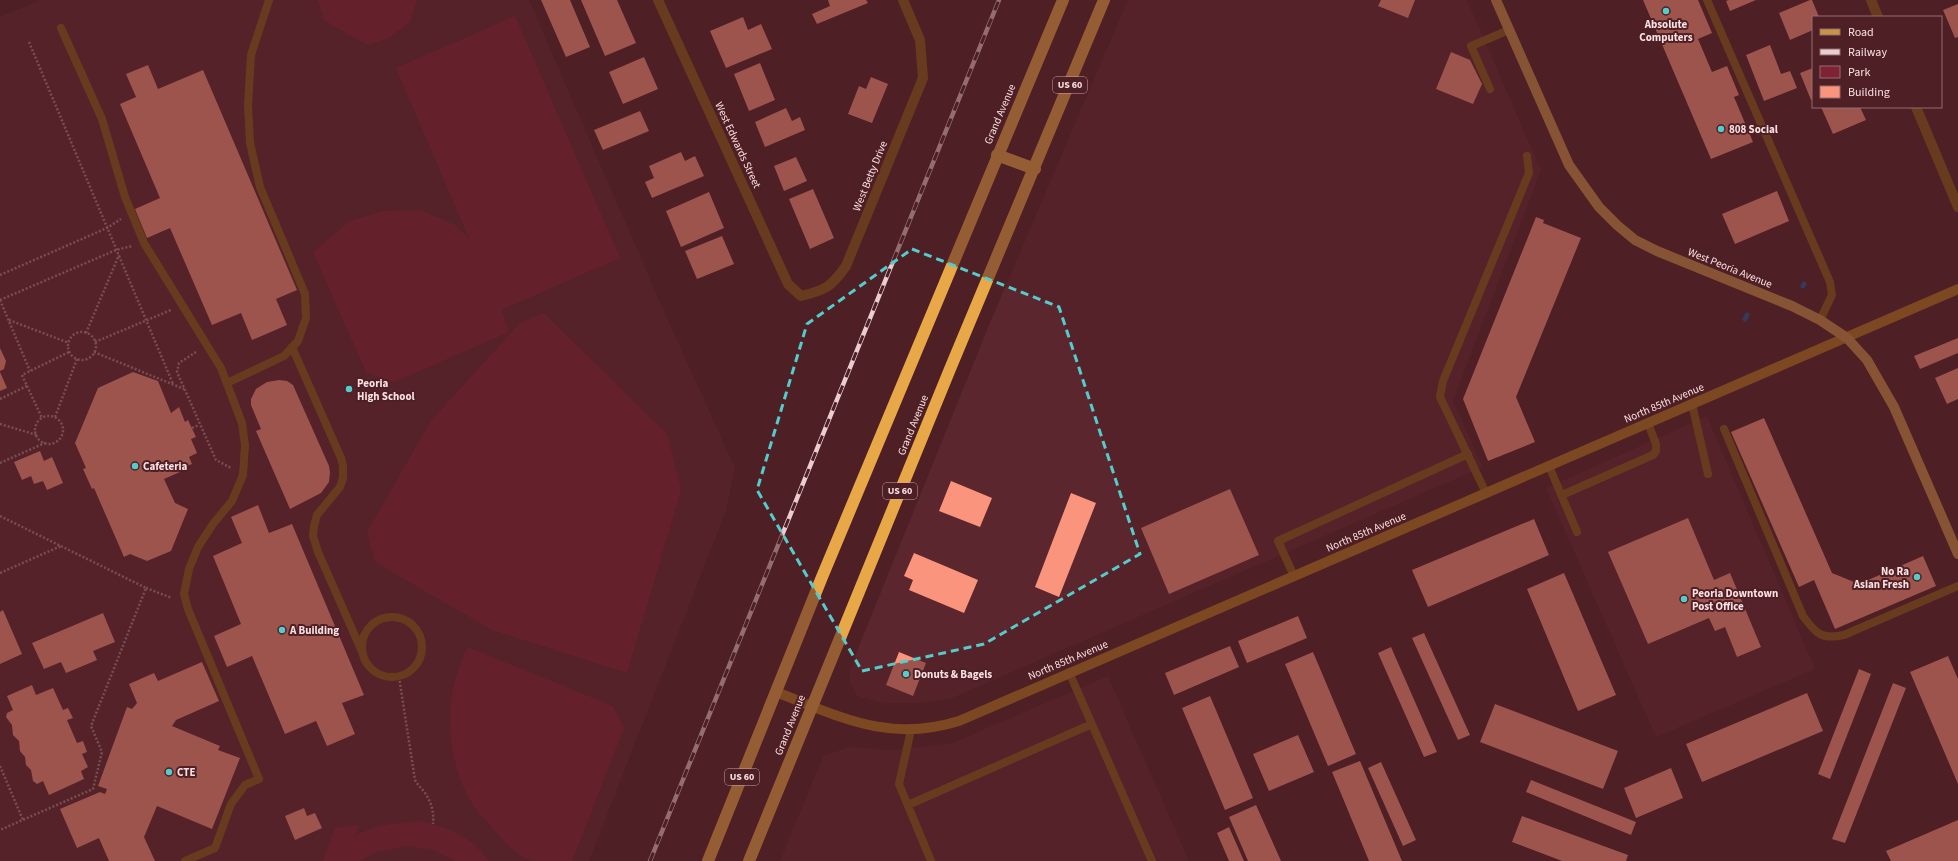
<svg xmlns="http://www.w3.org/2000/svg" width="1958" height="861" viewBox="0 0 1958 861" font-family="'Source Sans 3',sans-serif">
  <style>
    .built { fill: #5c262e }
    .green { fill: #7f2334 }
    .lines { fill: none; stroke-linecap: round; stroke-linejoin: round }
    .stream { stroke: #195aa0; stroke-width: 5 }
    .building { fill: #fb947c }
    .path { stroke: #ab878a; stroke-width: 2.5; stroke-dasharray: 2 2; stroke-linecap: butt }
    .lane { stroke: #8a5e18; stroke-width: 8 }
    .street { stroke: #8a5e18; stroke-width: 10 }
    .secondary { stroke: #b37b21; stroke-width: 10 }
    .primary { stroke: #ca9448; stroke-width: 10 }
    .highway { stroke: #e8a848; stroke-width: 12 }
    .rail-casing { stroke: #e9cdcf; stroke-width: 4.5 }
    .rail { stroke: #4e1f25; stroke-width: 3; stroke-dasharray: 9; stroke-linecap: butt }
    .marked { fill: none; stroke: #53cdcb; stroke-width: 3; stroke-dasharray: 8 5; stroke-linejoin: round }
    .poi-dot { fill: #53cdcb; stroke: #4e1f25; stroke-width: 1.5 }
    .labels { text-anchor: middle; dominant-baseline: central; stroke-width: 4; stroke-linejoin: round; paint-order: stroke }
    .shield { fill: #4e1f25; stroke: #c7a7a9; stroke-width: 1 }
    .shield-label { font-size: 10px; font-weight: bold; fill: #fbe1e2 }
    .poi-label { font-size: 11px; font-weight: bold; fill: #fbe1e2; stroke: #4e1f25; text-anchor: start }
    .street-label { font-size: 11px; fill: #fbe1e2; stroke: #4e1f25 }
  </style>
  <rect width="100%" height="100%" fill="#4e1f25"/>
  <path class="built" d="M 40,0 L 529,0 L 663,309 L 735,468 L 726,511 L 589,861 L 0,861 L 0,17 Z
    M 1128,0 L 1467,0 L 1541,170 L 1453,401 L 1483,467 L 950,699 L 920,703 L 883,703 L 857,696 L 850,684 L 850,669 L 857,651 L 989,325 Z
    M 1707,416 L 1815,669 L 1656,737 L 1546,488 Z
    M 1108,676 L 1189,861 L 780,861 L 823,756 L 849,747 L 889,750 L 950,744 Z"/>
  <path class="green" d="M 318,0 L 417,0 L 410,22 L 387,39 L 367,45 L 324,20 Z
    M 515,16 L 620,258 L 501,310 L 509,332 L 394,382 L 366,372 L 313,252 L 350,221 L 384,211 L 420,210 L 455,225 L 470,240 L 396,68 Z
    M 544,313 L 667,434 L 681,490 L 627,673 L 492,630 L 375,562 L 367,532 L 431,421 L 520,323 Z
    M 467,647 L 613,706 L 624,728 L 572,861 C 562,861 542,861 533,861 C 517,856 501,839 491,826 C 486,820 480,814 475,808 C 454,777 447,736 451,700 C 453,682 461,664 467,647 Z
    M 421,821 C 451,829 469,835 489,861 L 455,861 L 431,849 L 406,846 L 376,852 L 360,861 L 323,861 L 335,828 L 359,825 L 355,836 C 376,824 397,823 421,821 Z"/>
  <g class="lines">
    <path class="stream" d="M 1803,286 L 1804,284
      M 1745,319 L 1747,315"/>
  </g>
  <path class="building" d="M 541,0 L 570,0 L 590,47 L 566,57 Z
    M 581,0 L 617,0 L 636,43 L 605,56 Z
    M 828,0 L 866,0 L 868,3 L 817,24 L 812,14 L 830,6 Z
    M 1381,0 L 1415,0 L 1408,18 L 1378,6 Z
    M 1643,0 L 1698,0 L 1712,33 L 1698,39 L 1712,72 L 1727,66 L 1739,95 L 1734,97 L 1753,142 L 1711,159 Z
    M 1729,0 L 1756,0 L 1730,11 L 1726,1 Z
    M 1810,0 L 1812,0 L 1819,17 L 1813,17 L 1813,30 L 1790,40 L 1779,13 Z
    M 1958,4 L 1958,37 L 1955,38 L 1943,10 Z
    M 743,17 L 748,30 L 761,24 L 772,49 L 726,68 L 710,31 Z
    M 1770,45 L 1781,74 L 1790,71 L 1797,88 L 1764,101 L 1746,55 Z
    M 1451,52 L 1470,60 L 1482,84 L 1473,104 L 1436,89 Z
    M 644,57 L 658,89 L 623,104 L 609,72 Z
    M 760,63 L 775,100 L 749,111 L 734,74 Z
    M 148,65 L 158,89 L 203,70 L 297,290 L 276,299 L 287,325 L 252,340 L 241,313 L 212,325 L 170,228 L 147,238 L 135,209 L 160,198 L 120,104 L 136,97 L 126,74 Z
    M 1813,68 L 1813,99 L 1811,100 L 1800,73 Z
    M 871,77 L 888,84 L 872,123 L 848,114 L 859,86 L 866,89 Z
    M 1821,107 L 1860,107 L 1866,120 L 1833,134 Z
    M 786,108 L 792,121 L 800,117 L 805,130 L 765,147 L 755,122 Z
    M 640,111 L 649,131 L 603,150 L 594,130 Z
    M 681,152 L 685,161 L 695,156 L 704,176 L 652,198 L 645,182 L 654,178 L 649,166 Z
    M 796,157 L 807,181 L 784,191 L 774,166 Z
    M 813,189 L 834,238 L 810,249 L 789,199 Z
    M 1777,191 L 1789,221 L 1735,244 L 1722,214 Z
    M 709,192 L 724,228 L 681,247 L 666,211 Z
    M 1536,217 L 1544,220 L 1543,223 L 1581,238 L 1516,397 L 1535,442 L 1488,461 L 1463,399 Z
    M 722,236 L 734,264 L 697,279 L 685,251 Z
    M 1958,338 L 1958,353 L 1920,369 L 1914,356 Z
    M 0,348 L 6,361 L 4,369 L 0,371 Z
    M 1958,368 L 1958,399 L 1947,404 L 1935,378 Z
    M 0,372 L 7,388 L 0,391 Z
    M 133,372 L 158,381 L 171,413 L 179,407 L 185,422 L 188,420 L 196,437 L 191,439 L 197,453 L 189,457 L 192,464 L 179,469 L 180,472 L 164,479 L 175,503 L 188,509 L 171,551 L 147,561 L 130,554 L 124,557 L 94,488 L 92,489 L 83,469 L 86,468 L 75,443 L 98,388 Z
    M 279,380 L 287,381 L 293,385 L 329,466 L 330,472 L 329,482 L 321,493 L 290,509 L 256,431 L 261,429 L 251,405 L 251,399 L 256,389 L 267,382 Z
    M 1764,418 L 1832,573 L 1859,584 L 1923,556 L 1936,586 L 1835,629 L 1814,580 L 1799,587 L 1731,432 Z
    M 40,451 L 44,461 L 52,457 L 63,483 L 47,490 L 43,481 L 34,484 L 31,476 L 22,480 L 14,462 Z
    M 951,481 L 992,498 L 980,527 L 939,511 Z
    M 1230,489 L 1259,555 L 1169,594 L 1141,528 Z
    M 1071,493 L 1096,503 L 1059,597 L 1035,587 Z
    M 258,505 L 269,533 L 292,524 L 364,695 L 342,703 L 355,734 L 327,746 L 316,721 L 285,734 L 252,656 L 227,667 L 214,636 L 241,624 L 213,556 L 242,543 L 231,517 Z
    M 1688,518 L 1714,580 L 1730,573 L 1761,647 L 1737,657 L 1725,627 L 1715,631 L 1709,618 L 1648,644 L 1608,552 Z
    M 1534,519 L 1549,555 L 1428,607 L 1412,570 Z
    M 914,553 L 978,580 L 964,613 L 909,590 L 913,580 L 904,576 Z
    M 1564,573 L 1616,695 L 1578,711 L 1527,589 Z
    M 3,610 L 22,654 L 0,664 L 0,612 Z
    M 103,613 L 115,642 L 93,651 L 97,660 L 66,673 L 61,662 L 44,669 L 32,643 Z
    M 1298,616 L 1307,638 L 1247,663 L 1238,641 Z
    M 1424,633 L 1470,735 L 1458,740 L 1412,638 Z
    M 1230,646 L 1239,667 L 1174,695 L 1165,673 Z
    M 1391,647 L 1437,752 L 1424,757 L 1378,653 Z
    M 899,652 L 926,663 L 913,696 L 886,685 Z
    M 1313,652 L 1356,754 L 1328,766 L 1285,664 Z
    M 1948,656 L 1958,679 L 1958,784 L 1910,672 Z
    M 202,662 L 219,701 L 176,720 L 172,726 L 220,746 L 218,750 L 240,758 L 212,829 L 157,806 L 144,837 L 155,861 L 109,861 L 99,838 L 77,848 L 60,809 L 100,792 L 105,794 L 107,789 L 98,786 L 127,707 L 132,709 L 137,703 L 129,684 L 154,673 L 158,681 Z
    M 1859,669 L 1871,674 L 1830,779 L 1818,774 Z
    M 1893,683 L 1906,688 L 1845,843 L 1832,839 Z
    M 32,685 L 36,695 L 53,688 L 63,710 L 68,708 L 73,718 L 67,720 L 77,743 L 83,741 L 87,752 L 82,754 L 88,767 L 81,771 L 84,779 L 49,795 L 43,781 L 37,784 L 33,781 L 31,770 L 26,765 L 25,757 L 20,751 L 19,741 L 13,735 L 12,725 L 6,717 L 7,713 L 13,710 L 7,696 Z
    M 1807,693 L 1823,731 L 1702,782 L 1686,744 Z
    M 1210,696 L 1253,798 L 1225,810 L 1182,708 Z
    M 1495,704 L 1618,751 L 1603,789 L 1480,742 Z
    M 1298,735 L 1314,772 L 1269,791 L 1253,754 Z
    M 1360,761 L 1402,861 L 1369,861 L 1332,772 Z
    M 1381,762 L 1416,840 L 1403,846 L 1368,768 Z
    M 1671,768 L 1683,798 L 1636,818 L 1624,788 Z
    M 1531,780 L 1636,822 L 1631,835 L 1526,792 Z
    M 1256,805 L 1281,861 L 1248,861 L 1229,817 Z
    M 304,808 L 307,816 L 315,813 L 322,828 L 295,840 L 285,816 Z
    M 1522,816 L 1628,855 L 1626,861 L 1562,861 L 1512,842 Z
    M 1958,820 L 1958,861 L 1891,861 L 1886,851 Z
    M 1229,827 L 1244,861 L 1229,861 L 1217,833 Z"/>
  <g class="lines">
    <path class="path" d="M 29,42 L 173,384
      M 0,275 L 107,228 L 121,219
      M 0,300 L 116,250 L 132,246
      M 0,300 L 30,371
      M 9,320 L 69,343
      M68 346a14 14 0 1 1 28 0a14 14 0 1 1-28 0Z
      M 86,333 L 119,255
      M 95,342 L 171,310
      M 94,352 L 184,389
      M 196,352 L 179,363 L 177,372 L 216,460 L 231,468
      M 27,386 L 42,418
      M 0,399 L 27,386 L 22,375 L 69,352
      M35 430a14 14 0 1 1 28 0a14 14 0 1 1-28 0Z
      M 55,417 L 77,359
      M 0,424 L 37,435
      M 192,428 L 199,425
      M 0,463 L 45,443
      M 0,516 L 146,588 L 91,726 L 102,752 L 93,789 L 0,830
      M 0,573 L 61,546
      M 146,588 L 172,598
      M 399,677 L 415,780 C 418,786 422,788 425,793 C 432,803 434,813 433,824
      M 0,766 L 23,820"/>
    <path class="lane" d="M 1707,0 L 1830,282 L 1832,295 L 1820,320
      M 61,28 L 102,119 L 125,197 L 144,243 L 221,368 L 242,423 L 245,445 L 243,475 L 232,501 L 213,524 L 198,547 L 189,569 L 184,594 L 188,609 L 259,779 L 245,785 L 231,804 L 215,848 L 185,861
      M 1490,89 L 1471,46 L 1509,30
      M 292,347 L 341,458 L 343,466 L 343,478 L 340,487 L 317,515 L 314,526 L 313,536 L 318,552 L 363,654
      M 227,383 L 284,356 L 298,341 L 306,318 L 305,294 L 260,187 L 250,143 L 248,105 L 251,55 L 269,0
      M 1692,404 L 1708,474
      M 1724,429 L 1803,616 C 1816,634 1822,640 1844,635 L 1958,586
      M 1549,466 L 1577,532
      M 1486,493 L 1440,397 L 1443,381 L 1529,173 L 1527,156
      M 1562,495 L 1653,455 L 1656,451 L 1656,444 L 1648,423
      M 1294,576 L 1278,541 L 1468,454
      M362 647a30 30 0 1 1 60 0a30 30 0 1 1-60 0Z
      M 1069,672 L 1152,861
      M 911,730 L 899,784 L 931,861
      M 908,805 L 1092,724"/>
    <path class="street" d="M 658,0 L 788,284 L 801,296 C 826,290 831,287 846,266 L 923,78 L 920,40 L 903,0
      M 1871,0 L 1878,17
      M 1916,107 L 1958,207"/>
    <path class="secondary" d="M 776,692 C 841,717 888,743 959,721 L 1958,289"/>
    <path class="primary" d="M 1496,0 L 1569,165 L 1599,207 L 1617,225 L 1635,240 L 1657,251 L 1792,306 L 1820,320 L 1847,338 L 1867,360 L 1894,407 L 1958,554"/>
    <path class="highway" d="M 997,155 L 1035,169
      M 708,861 L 822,577 L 1063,0
      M 749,861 L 950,369 L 1104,0"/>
    <defs>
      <path id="rail" d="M 650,861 L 999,0"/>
    </defs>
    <use href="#rail" class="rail-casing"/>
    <use href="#rail" class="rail"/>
  </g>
  <path d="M0 0H1958V861H0ZM 912,249 L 1059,307 L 1140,554 L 984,644 L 862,671 L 757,490 L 807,324 Z" fill="#4e1f25" fill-opacity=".55" fill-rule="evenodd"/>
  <path class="marked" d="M 912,249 L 1059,307 L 1140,554 L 984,644 L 862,671 L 757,490 L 807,324 Z"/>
  <g class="poi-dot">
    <circle cx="1666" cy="11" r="4"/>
    <circle cx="1721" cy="129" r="4"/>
    <circle cx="349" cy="389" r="4"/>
    <circle cx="135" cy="466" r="4"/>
    <circle cx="1917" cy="577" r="4"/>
    <circle cx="1684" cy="599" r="4"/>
    <circle cx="282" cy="630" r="4"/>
    <circle cx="906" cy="674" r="4"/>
    <circle cx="169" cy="772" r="4"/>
  </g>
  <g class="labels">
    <g class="shield">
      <rect x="1053" y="77" width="34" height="16" rx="3"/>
      <rect x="883" y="483" width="34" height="16" rx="3"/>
      <rect x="725" y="769" width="34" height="16" rx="3"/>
    </g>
    <g class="shield-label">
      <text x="1070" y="85">US 60</text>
      <text x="900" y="491">US 60</text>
      <text x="742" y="777">US 60</text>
    </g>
    <g class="poi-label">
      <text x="1666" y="24" text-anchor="middle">Absolute<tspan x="1666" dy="13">Computers</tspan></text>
      <text x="1729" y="129">808 Social</text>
      <text x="357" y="383">Peoria<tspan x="357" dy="13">High School</tspan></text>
      <text x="143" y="466">Cafeteria</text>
      <text x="1909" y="571" text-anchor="end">No Ra<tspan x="1909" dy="13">Asian Fresh</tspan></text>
      <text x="1692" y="593">Peoria Downtown<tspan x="1692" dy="13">Post Office</tspan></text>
      <text x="290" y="630">A Building</text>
      <text x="914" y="674">Donuts &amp; Bagels</text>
      <text x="177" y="772">CTE</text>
    </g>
    <g class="street-label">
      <text transform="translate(1000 114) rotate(-67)">Grand Avenue</text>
      <text transform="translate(738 145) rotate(65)">West Edwards Street</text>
      <text transform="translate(870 176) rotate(-68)">West Betty Drive</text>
      <text transform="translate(1730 268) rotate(22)">West Peoria Avenue</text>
      <text transform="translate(1664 403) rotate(-23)">North 85th Avenue</text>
      <text transform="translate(913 425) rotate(-68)">Grand Avenue</text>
      <text transform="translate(1366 532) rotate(-23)">North 85th Avenue</text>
      <text transform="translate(1068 660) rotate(-23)">North 85th Avenue</text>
      <text transform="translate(790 725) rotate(-68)">Grand Avenue</text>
    </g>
  </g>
  <rect x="1812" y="16" width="130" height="92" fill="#4e1f25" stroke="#936d71"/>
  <rect x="1820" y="29" width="20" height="6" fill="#ca9448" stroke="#936d71"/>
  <text x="1848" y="36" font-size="12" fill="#fbe1e2">Road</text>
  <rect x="1820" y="49" width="20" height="6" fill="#e9cdcf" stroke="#936d71"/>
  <text x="1848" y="56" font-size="12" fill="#fbe1e2">Railway</text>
  <rect x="1820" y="66" width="20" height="12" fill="#7f2334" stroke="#936d71"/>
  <text x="1848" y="76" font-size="12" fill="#fbe1e2">Park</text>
  <rect x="1820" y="86" width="20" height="12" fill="#fb947c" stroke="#936d71"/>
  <text x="1848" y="96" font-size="12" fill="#fbe1e2">Building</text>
</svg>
